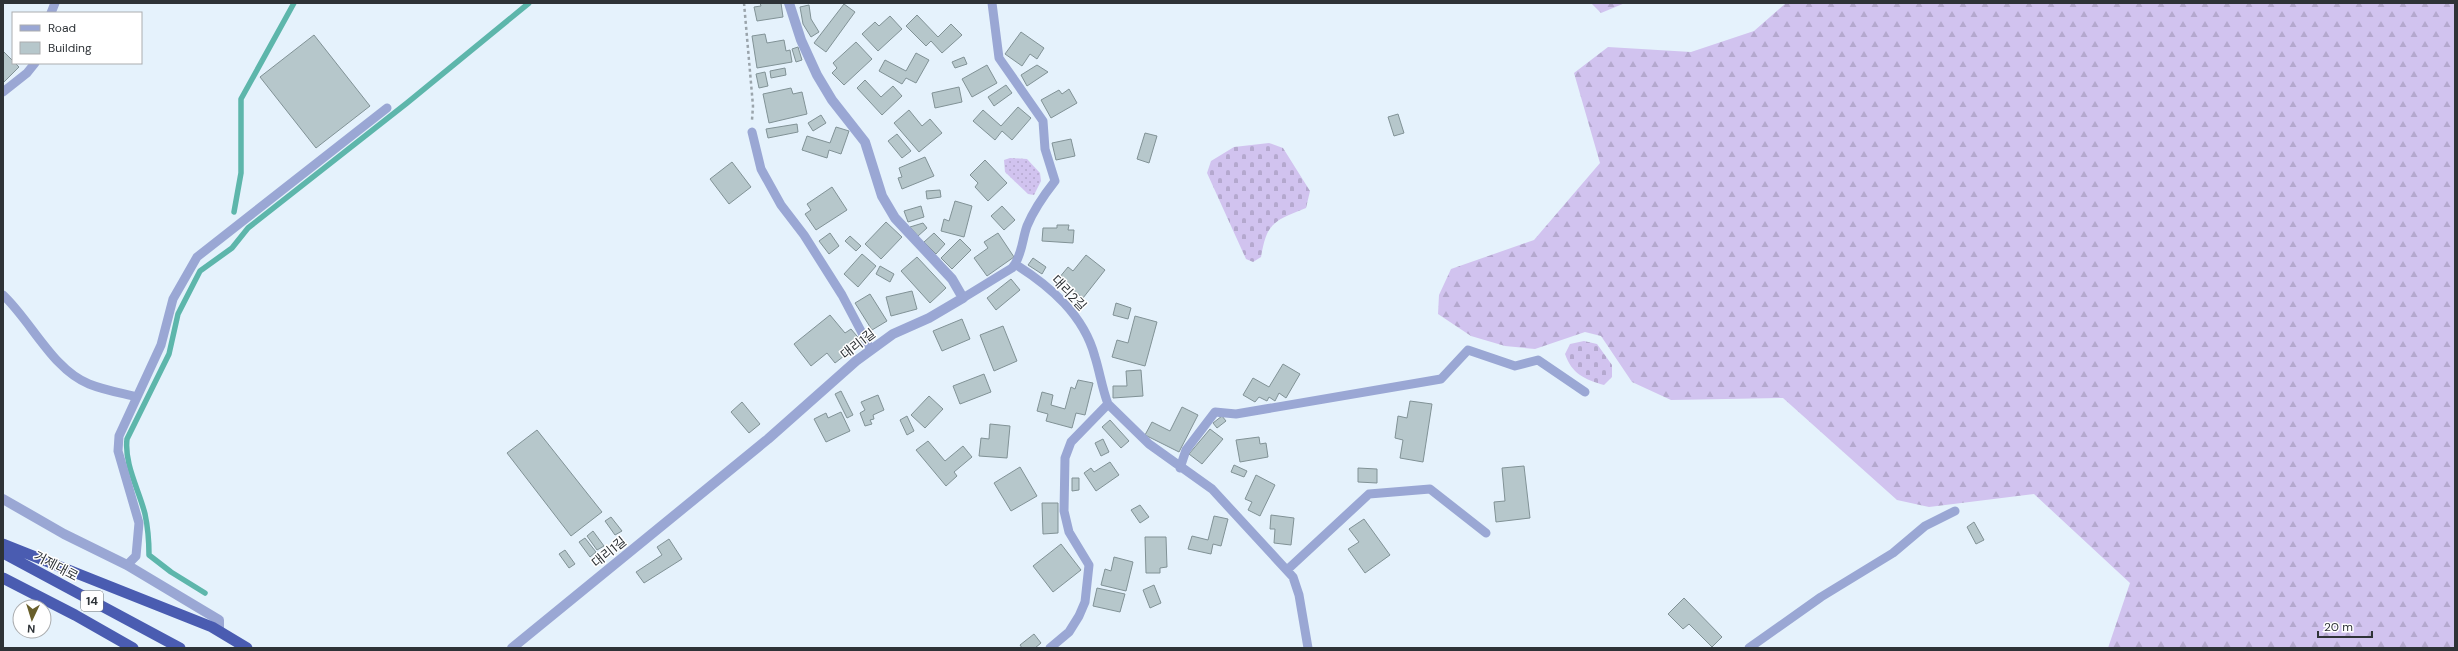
<svg xmlns="http://www.w3.org/2000/svg" width="2458" height="651" viewBox="0 0 2458 651" font-family="'DM Sans','Noto Sans KR',sans-serif">
  <style>
    .grass { fill: url(#grass-dots) }
    .forest { fill: url(#forest-firs) }
    .cemetery { fill: url(#cemetery-stones) }
    .lines { fill: none; stroke-linecap: round; stroke-linejoin: round }
    .stream { stroke: #5db6ab; stroke-width: 5.5 }
    .building { fill: #b6c7cb; stroke: #819296 }
    .path { stroke: #9aa4ab; stroke-width: 2.5; stroke-dasharray: 3 3; stroke-linecap: butt }
    .service { stroke: #9aa7d4; stroke-width: 9 }
    .minor { stroke: #9aa7d4; stroke-width: 10 }
    .trunk { stroke: #4a5cb1; stroke-width: 11 }
    .labels { text-anchor: middle; dominant-baseline: central; stroke-width: 3; stroke-linejoin: round; paint-order: stroke }
    .shield { fill: #fff; stroke: #6d7073; stroke-width: 1 }
    .shield-label { font-size: 12px; font-weight: bold; fill: #2e3337 }
    .street-label { font-size: 13px; fill: #2e3337; stroke: #fff }
  </style>
  <defs>
    <pattern id="grass-dots" width="8" height="8" patternUnits="userSpaceOnUse"><rect width="8" height="8" fill="#d1c3ef"/><path d="M2 2h.1M6 6h.1" fill="none" stroke="#b4a8ce" stroke-width="1.8" stroke-linecap="round"/></pattern>
    <pattern id="forest-firs" width="22" height="20" patternUnits="userSpaceOnUse"><rect width="22" height="20" fill="#d1c3ef"/><path d="M5 1l3.5 6h-7zM16 11l3.5 6h-7z" fill="#b4a8ce"/></pattern>
    <pattern id="cemetery-stones" width="16" height="16" patternUnits="userSpaceOnUse"><rect width="16" height="16" fill="#d1c3ef"/><path d="M2 7V4a2 2 0 0 1 4 0v3zM10 15v-3a2 2 0 0 1 4 0v3z" fill="#b4a8ce"/></pattern>
  </defs>
  <rect width="100%" height="100%" fill="#e5f2fc"/>
  <path class="grass" d="M 1010,158 L 1027,159 L 1040,173 L 1041,181 L 1034,195 L 1028,194 L 1005,172 L 1004,160 Z"/>
  <path class="forest" d="M 1591,3 L 1625,3 L 1601,13 Z
    M 1786,3 L 2455,3 L 2455,648 L 2108,648 L 2130,583 L 2034,494 L 1929,507 L 1897,500 L 1783,398 L 1671,400 L 1632,382 L 1601,336 L 1585,332 L 1535,349 L 1505,346 L 1471,336 L 1438,314 L 1439,295 L 1451,269 L 1534,240 L 1600,163 L 1574,73 L 1608,47 L 1691,52 L 1754,31 Z"/>
  <path class="cemetery" d="M 1269,143 L 1283,148 L 1310,191 L 1306,208 C 1274,221 1267,222 1261,257 L 1253,262 L 1246,259 L 1207,173 L 1211,161 L 1234,147 Z
    M 1584,341 L 1597,344 L 1612,365 L 1612,377 L 1604,385 C 1584,379 1572,374 1565,354 L 1570,344 Z"/>
  <g class="lines">
    <path class="stream" d="M 234,212 L 241,173 L 241,99 L 294,3
      M 205,593 L 171,572 L 149,555 C 149,541 148,528 145,514 C 139,490 124,464 127,439 L 169,354 L 178,314 L 200,271 L 232,248 L 248,228 L 407,103 L 529,3"/>
  </g>
  <path class="building" d="M 760,3 L 781,3 L 783,17 L 757,21 L 754,7 L 761,6 Z
    M 844,4 L 855,12 L 826,52 L 814,43 Z
    M 809,5 L 811,19 L 819,32 L 811,37 L 803,24 L 800,7 Z
    M 917,15 L 938,37 L 951,24 L 962,35 L 942,53 L 931,41 L 926,46 L 906,26 Z
    M 890,16 L 902,29 L 878,51 L 862,34 L 875,22 L 879,26 Z
    M 1021,32 L 1044,48 L 1037,59 L 1030,54 L 1022,66 L 1005,54 Z
    M 765,34 L 767,43 L 784,40 L 786,51 L 790,50 L 792,62 L 757,68 L 752,36 Z
    M 314,35 L 370,106 L 316,148 L 260,77 Z
    M 856,42 L 872,59 L 844,85 L 832,73 L 837,68 L 833,63 Z
    M 798,47 L 802,60 L 796,62 L 792,49 Z
    M 4,52 L 19,67 L 3,83 L 3,53 Z
    M 916,53 L 929,60 L 916,83 L 906,78 L 902,84 L 879,71 L 885,60 L 906,71 Z
    M 964,57 L 967,64 L 955,68 L 952,62 Z
    M 987,65 L 997,83 L 972,97 L 962,79 Z
    M 1037,65 L 1048,72 L 1027,86 L 1021,75 Z
    M 785,68 L 786,75 L 771,78 L 770,71 Z
    M 765,72 L 768,86 L 759,88 L 756,74 Z
    M 865,80 L 881,97 L 893,86 L 902,96 L 882,115 L 857,88 Z
    M 1006,85 L 1012,93 L 994,106 L 988,97 Z
    M 959,87 L 962,102 L 935,108 L 932,93 Z
    M 791,88 L 793,94 L 802,92 L 807,114 L 769,123 L 763,94 Z
    M 1069,89 L 1077,103 L 1051,118 L 1041,100 L 1059,90 L 1062,94 Z
    M 1018,107 L 1031,118 L 1012,140 L 1002,131 L 995,140 L 973,121 L 983,110 L 1001,126 Z
    M 909,110 L 922,126 L 930,119 L 942,133 L 919,152 L 894,123 Z
    M 1398,114 L 1404,133 L 1394,136 L 1388,117 Z
    M 821,115 L 826,123 L 813,131 L 808,123 Z
    M 797,124 L 798,132 L 768,138 L 766,129 Z
    M 836,127 L 849,131 L 841,154 L 829,150 L 827,158 L 802,150 L 807,136 L 830,143 Z
    M 1145,133 L 1157,136 L 1149,163 L 1137,159 Z
    M 897,134 L 911,151 L 902,158 L 888,141 Z
    M 1071,139 L 1075,156 L 1056,160 L 1052,143 Z
    M 925,157 L 934,176 L 902,189 L 898,178 L 902,177 L 899,168 Z
    M 985,160 L 1007,183 L 988,201 L 975,187 L 978,183 L 970,175 Z
    M 732,162 L 751,187 L 729,204 L 710,179 Z
    M 832,187 L 847,210 L 816,230 L 805,214 L 811,210 L 807,204 Z
    M 940,190 L 941,197 L 927,199 L 926,191 Z
    M 955,201 L 972,206 L 964,237 L 941,231 L 944,219 L 949,221 Z
    M 921,206 L 924,217 L 908,222 L 904,211 Z
    M 1002,206 L 1015,220 L 1004,230 L 991,216 Z
    M 886,222 L 902,237 L 881,259 L 865,244 Z
    M 923,223 L 927,228 L 918,236 L 910,227 Z
    M 1057,225 L 1069,225 L 1068,230 L 1074,230 L 1073,243 L 1042,241 L 1043,228 L 1057,228 Z
    M 830,233 L 839,246 L 829,254 L 819,241 Z
    M 934,233 L 945,244 L 936,254 L 924,242 Z
    M 998,233 L 1014,257 L 987,276 L 974,258 L 988,248 L 984,242 Z
    M 850,236 L 861,246 L 856,251 L 845,241 Z
    M 960,239 L 971,250 L 952,269 L 941,258 Z
    M 862,254 L 876,266 L 858,287 L 844,274 Z
    M 1086,255 L 1105,270 L 1083,298 L 1059,278 L 1068,267 L 1073,271 Z
    M 917,257 L 946,288 L 930,303 L 901,271 Z
    M 1033,258 L 1046,267 L 1042,274 L 1028,265 Z
    M 880,266 L 894,274 L 890,282 L 876,274 Z
    M 1011,279 L 1020,290 L 996,310 L 987,298 Z
    M 912,291 L 917,309 L 891,316 L 886,297 Z
    M 870,294 L 887,321 L 872,330 L 855,303 Z
    M 1116,303 L 1131,308 L 1128,319 L 1113,315 Z
    M 830,315 L 845,333 L 851,329 L 862,342 L 835,363 L 827,353 L 811,366 L 794,344 Z
    M 1135,316 L 1157,322 L 1145,366 L 1112,357 L 1117,340 L 1128,343 Z
    M 962,319 L 970,339 L 942,351 L 933,331 Z
    M 1003,326 L 1017,361 L 994,371 L 980,335 Z
    M 1283,364 L 1300,374 L 1286,398 L 1279,393 L 1275,401 L 1269,397 L 1267,401 L 1259,397 L 1255,402 L 1243,395 L 1253,378 L 1269,387 Z
    M 1141,370 L 1143,396 L 1113,398 L 1113,386 L 1127,386 L 1126,371 Z
    M 984,374 L 991,392 L 960,404 L 953,386 Z
    M 1078,380 L 1093,383 L 1085,415 L 1076,413 L 1072,428 L 1046,421 L 1048,414 L 1037,411 L 1042,392 L 1053,395 L 1051,405 L 1065,409 L 1071,387 L 1075,389 Z
    M 841,391 L 853,415 L 847,418 L 835,394 Z
    M 878,395 L 884,410 L 873,415 L 874,419 L 870,420 L 872,424 L 865,426 L 860,413 L 865,410 L 861,402 Z
    M 929,396 L 943,409 L 925,428 L 911,415 Z
    M 1410,401 L 1432,404 L 1423,462 L 1400,458 L 1403,440 L 1395,438 L 1398,416 L 1407,418 Z
    M 742,402 L 760,424 L 749,433 L 731,412 Z
    M 1182,407 L 1198,415 L 1179,452 L 1145,435 L 1152,422 L 1170,431 Z
    M 841,412 L 850,431 L 826,442 L 814,419 L 826,413 L 828,418 Z
    M 907,416 L 914,431 L 907,435 L 900,420 Z
    M 1222,416 L 1226,421 L 1217,428 L 1213,423 Z
    M 1110,420 L 1129,441 L 1121,448 L 1102,427 Z
    M 990,424 L 1010,426 L 1007,458 L 979,456 L 981,438 L 989,439 Z
    M 1210,429 L 1223,439 L 1202,464 L 1189,454 Z
    M 537,430 L 602,512 L 571,536 L 507,453 Z
    M 1259,437 L 1260,444 L 1266,443 L 1268,457 L 1240,462 L 1236,440 Z
    M 1103,439 L 1109,452 L 1101,456 L 1095,443 Z
    M 928,441 L 945,461 L 963,446 L 972,457 L 954,472 L 957,476 L 946,486 L 916,450 Z
    M 1110,462 L 1119,475 L 1096,491 L 1084,473 L 1091,468 L 1094,472 Z
    M 1234,465 L 1247,471 L 1244,477 L 1231,472 Z
    M 1524,466 L 1530,518 L 1496,522 L 1494,502 L 1505,501 L 1502,468 Z
    M 1020,467 L 1037,496 L 1011,511 L 994,483 Z
    M 1358,468 L 1377,469 L 1377,483 L 1358,482 Z
    M 1256,475 L 1275,485 L 1260,516 L 1248,510 L 1252,502 L 1245,499 Z
    M 1072,478 L 1079,478 L 1079,490 L 1072,491 Z
    M 1042,503 L 1058,503 L 1058,533 L 1043,534 Z
    M 1140,505 L 1149,517 L 1140,523 L 1131,510 Z
    M 1271,515 L 1294,518 L 1291,545 L 1274,543 L 1275,529 L 1270,529 Z
    M 1214,516 L 1228,519 L 1221,546 L 1213,544 L 1211,554 L 1188,549 L 1192,536 L 1208,540 Z
    M 611,517 L 622,531 L 615,535 L 605,521 Z
    M 1364,519 L 1390,555 L 1365,573 L 1348,549 L 1359,542 L 1349,529 Z
    M 1974,522 L 1984,540 L 1976,544 L 1967,527 Z
    M 593,531 L 604,546 L 597,550 L 587,536 Z
    M 1145,537 L 1166,537 L 1167,567 L 1160,568 L 1160,573 L 1146,573 Z
    M 585,538 L 596,552 L 590,557 L 579,542 Z
    M 669,539 L 682,559 L 644,583 L 636,572 L 662,555 L 657,547 Z
    M 1061,544 L 1081,570 L 1053,592 L 1033,566 Z
    M 565,550 L 575,564 L 569,568 L 559,554 Z
    M 1114,557 L 1133,562 L 1126,591 L 1101,585 L 1105,569 L 1111,571 Z
    M 1154,585 L 1161,603 L 1150,608 L 1143,590 Z
    M 1097,588 L 1125,594 L 1120,612 L 1093,606 Z
    M 1684,598 L 1722,637 L 1712,647 L 1689,624 L 1683,629 L 1668,614 Z
    M 1034,634 L 1041,643 L 1035,648 L 1022,648 L 1020,645 Z"/>
  <g class="lines">
    <path class="path" d="M 744,3 L 753,106 L 752,120"/>
    <path class="service" d="M 992,3 L 999,58 L 1043,121 L 1045,149 L 1055,181 C 1044,195 1034,209 1027,226 C 1022,240 1023,250 1015,264 C 1050,286 1084,315 1095,357 C 1100,373 1102,388 1108,404 L 1071,442 L 1065,458 L 1064,511 L 1069,532 L 1089,565 L 1085,602 L 1079,616 L 1069,632 L 1050,648
      M 51,13 L 55,3
      M 3,92 L 27,73 L 35,63
      M 752,132 L 761,169 L 781,205 L 804,235 L 842,295 L 871,350
      M 3,295 C 31,321 53,370 89,384 C 104,390 121,393 137,397
      M 963,298 L 1012,268 L 1015,264
      M 1108,404 L 1149,444 L 1212,489 L 1293,577 L 1299,595 L 1308,648
      M 1180,468 L 1186,450 L 1215,412 L 1236,414 L 1441,379 L 1468,350 L 1515,366 L 1538,360 L 1585,392
      M 127,565 L 136,556 L 139,523 L 118,451 L 119,436 L 161,345 L 173,299 L 197,257 L 387,108
      M 1287,570 L 1369,494 L 1430,489 L 1486,533
      M 1749,648 L 1821,597 L 1893,553 L 1925,526 L 1955,511"/>
    <path class="minor" d="M 3,499 L 64,534 L 127,565 L 219,620 L 219,631
      M 512,648 L 768,439 L 856,361 L 893,334 L 929,318 L 963,298 L 952,279 L 895,218 L 882,196 L 865,142 L 832,100 L 817,75 L 801,40 L 789,3"/>
    <path class="trunk" d="M 3,544 L 212,627 L 247,648
      M 3,553 L 180,648
      M 3,578 L 75,615 L 133,648"/>
  </g>
  <g class="labels">
    <rect class="shield" x="81" y="591" width="22" height="20" rx="3"/>
    <g class="shield-label">
      <text x="92" y="601">14</text>
    </g>
    <g class="street-label">
      <text transform="translate(1069 293) rotate(46)">대리2길</text>
      <text transform="translate(858 344) rotate(-38)">대리1길</text>
      <text transform="translate(609 552) rotate(-39)">대리1길</text>
      <text transform="translate(56 566) rotate(28)">거제대로</text>
    </g>
  </g>
  <rect width="2458" height="651" fill="none" stroke="#2e3337" stroke-width="8"/>
  <rect x="12" y="12" width="130" height="52" fill="#ffffff" stroke="#abadaf"/>
  <rect x="20" y="25" width="20" height="6" fill="#9aa7d4" stroke="#abadaf"/>
  <text x="48" y="32" font-size="12" fill="#2e3337">Road</text>
  <rect x="20" y="42" width="20" height="12" fill="#b6c7cb" stroke="#abadaf"/>
  <text x="48" y="52" font-size="12" fill="#2e3337">Building</text>
  <g transform="translate(32 619) rotate(184)"><circle r="19" fill="#ffffff" stroke="#abadaf"/>
  <path d="M0-3L7 15L0 10L-7 15Z" fill="#695f2b"/>
  <text y="-6" font-size="11" font-weight="bold" text-anchor="middle" fill="#2e3337">N</text>
  </g>
  <path d="M2318 631v6h54v-6" fill="none" stroke="#2e3337" stroke-width="2"/>
  <text x="2324" y="631" font-size="12" fill="#2e3337" stroke="#ffffff" stroke-width="3" paint-order="stroke">20 m</text>
</svg>
